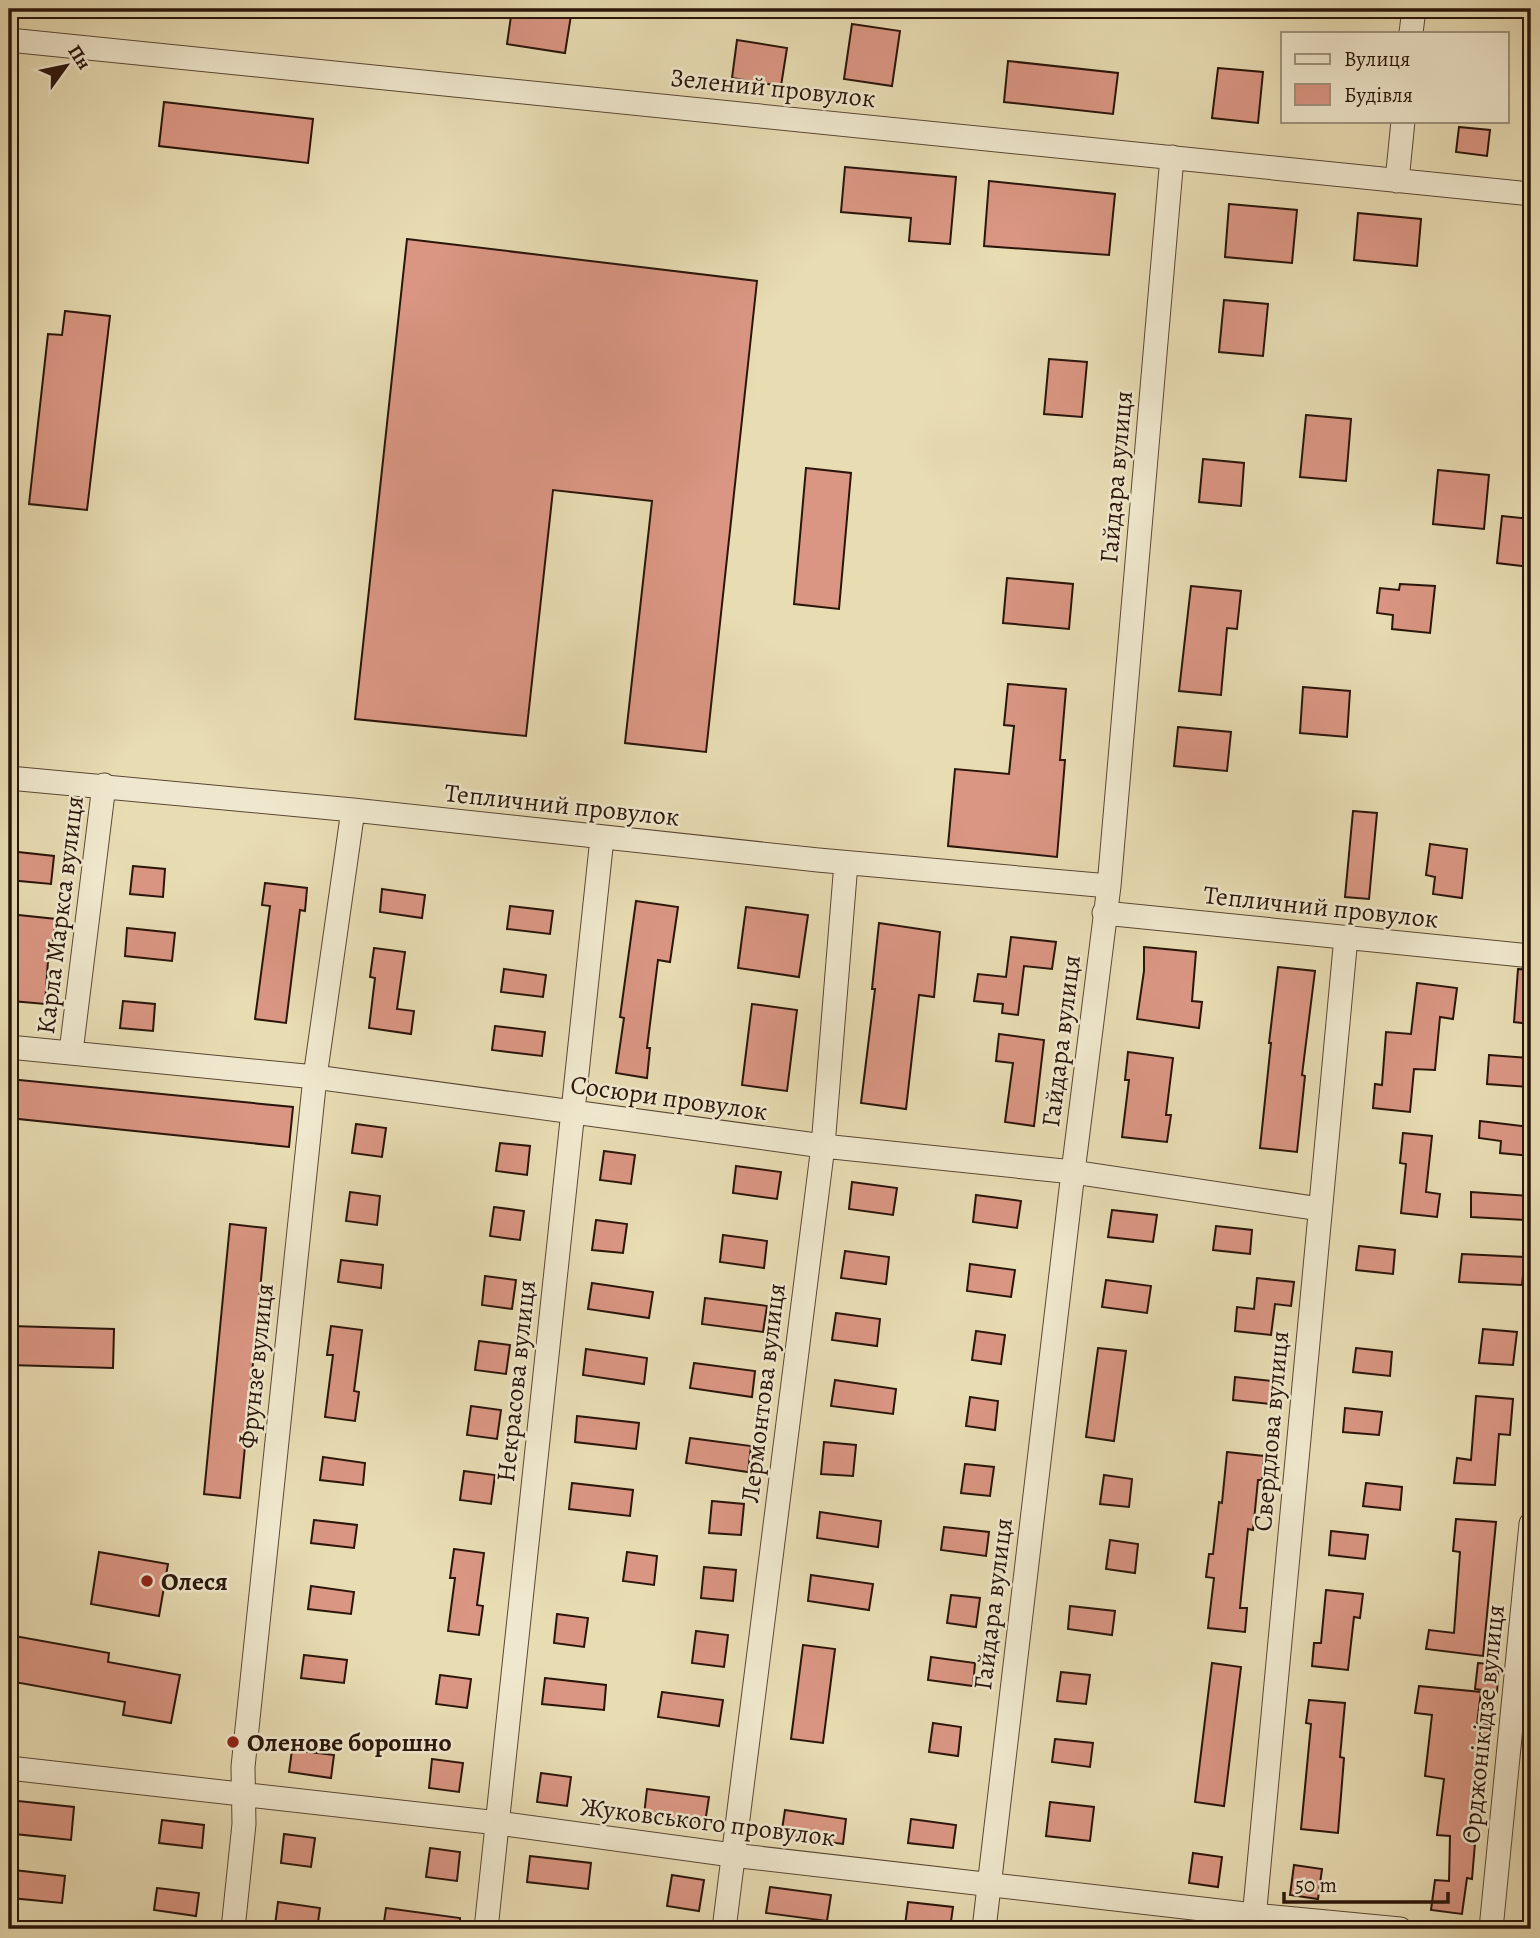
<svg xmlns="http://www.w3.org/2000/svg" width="1540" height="1938" viewBox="0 0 1540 1938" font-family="Alegreya,serif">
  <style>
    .building { fill: #da9683; stroke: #2a150a; stroke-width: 2 }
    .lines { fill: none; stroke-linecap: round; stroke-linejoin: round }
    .minor-casing { stroke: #5a4734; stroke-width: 25 }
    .minor { stroke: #f0e8ce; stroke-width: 23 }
    .poi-dot { fill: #8f2418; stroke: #f0e8ce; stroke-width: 2.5 }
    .labels { text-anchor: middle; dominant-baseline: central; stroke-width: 5; stroke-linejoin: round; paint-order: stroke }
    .street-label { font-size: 26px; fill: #2a150a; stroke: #f0e8ce }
    .poi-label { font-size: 26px; font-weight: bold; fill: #2a150a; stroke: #f0e8ce; text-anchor: start }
  </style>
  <rect width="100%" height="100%" fill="#e8dcb3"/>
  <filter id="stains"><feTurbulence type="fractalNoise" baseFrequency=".00286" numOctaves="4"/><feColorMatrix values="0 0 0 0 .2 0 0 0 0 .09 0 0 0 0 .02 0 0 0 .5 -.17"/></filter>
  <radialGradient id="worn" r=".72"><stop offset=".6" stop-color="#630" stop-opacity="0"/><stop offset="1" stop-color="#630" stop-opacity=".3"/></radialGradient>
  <path class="building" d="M 512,9 L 572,9 L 565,53 L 507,44 Z
    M 852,24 L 900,31 L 892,86 L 844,79 Z
    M 737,40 L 787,48 L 781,86 L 732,78 Z
    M 1008,61 L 1118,73 L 1113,114 L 1004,102 Z
    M 1218,68 L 1263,72 L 1258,123 L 1212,118 Z
    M 164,102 L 313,119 L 308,163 L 159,146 Z
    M 1459,127 L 1490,130 L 1487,156 L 1456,152 Z
    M 845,167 L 956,177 L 950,244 L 909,241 L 911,218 L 841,212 Z
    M 989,181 L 1115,194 L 1109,255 L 984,246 Z
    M 1229,204 L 1297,210 L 1292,263 L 1225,257 Z
    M 1358,213 L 1421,219 L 1417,266 L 1354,260 Z
    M 407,239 L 757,281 L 706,752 L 625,743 L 652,501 L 553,490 L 526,736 L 355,719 Z
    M 1224,300 L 1268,304 L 1263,356 L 1219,352 Z
    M 65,311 L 110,316 L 87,510 L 29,504 L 48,334 L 62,335 Z
    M 1049,359 L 1087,362 L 1082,417 L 1044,414 Z
    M 1306,415 L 1351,419 L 1346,481 L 1300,477 Z
    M 1203,459 L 1244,463 L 1241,506 L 1199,502 Z
    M 806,468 L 851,473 L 839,609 L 794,604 Z
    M 1438,470 L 1489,475 L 1484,529 L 1433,524 Z
    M 1502,516 L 1531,519 L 1531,567 L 1497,563 Z
    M 1007,578 L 1073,584 L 1069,629 L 1003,623 Z
    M 1400,584 L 1435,586 L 1430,633 L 1392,629 L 1393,615 L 1377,613 L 1380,588 L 1399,590 Z
    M 1191,586 L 1241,591 L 1237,629 L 1227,628 L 1221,695 L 1179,691 Z
    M 1008,684 L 1066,689 L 1060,760 L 1065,760 L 1057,857 L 948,846 L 955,769 L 1009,774 L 1014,726 L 1004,725 Z
    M 1303,687 L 1350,691 L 1347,737 L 1300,733 Z
    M 1178,727 L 1231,732 L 1227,771 L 1174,766 Z
    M 1353,811 L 1377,813 L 1369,899 L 1345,897 Z
    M 1430,844 L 1467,849 L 1462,898 L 1433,894 L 1435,877 L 1426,875 Z
    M 9,851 L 54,856 L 51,884 L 9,880 Z
    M 133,866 L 165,869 L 163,897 L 130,894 Z
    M 265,883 L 307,888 L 305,911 L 300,910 L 286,1023 L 255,1019 L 270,906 L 262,905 Z
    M 382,889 L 425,895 L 422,918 L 380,912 Z
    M 636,901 L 678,907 L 670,962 L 658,960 L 647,1048 L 650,1048 L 647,1078 L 616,1073 L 624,1018 L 620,1017 Z
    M 510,906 L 553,911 L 550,934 L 507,929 Z
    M 746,907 L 808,915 L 799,977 L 738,968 Z
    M 9,914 L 56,919 L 52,947 L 49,946 L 45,1004 L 12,1001 L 17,943 L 9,942 Z
    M 879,923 L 940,932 L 934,997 L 919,995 L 906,1109 L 861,1103 L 875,989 L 872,989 Z
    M 127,928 L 175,933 L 172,961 L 125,956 Z
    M 1011,937 L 1056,942 L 1052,969 L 1024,966 L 1018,1015 L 1002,1013 L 1003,1004 L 974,1001 L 978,974 L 1006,977 Z
    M 1144,947 L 1196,952 L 1192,1001 L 1202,1002 L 1199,1028 L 1137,1019 L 1144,971 Z
    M 374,948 L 405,952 L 397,1009 L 414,1011 L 411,1034 L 369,1028 L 375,978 L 370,977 Z
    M 1278,967 L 1315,971 L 1302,1075 L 1305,1076 L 1297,1152 L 1260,1148 L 1271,1043 L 1269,1043 Z
    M 504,969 L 546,975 L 543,997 L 501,992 Z
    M 1518,969 L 1531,970 L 1531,1024 L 1514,1022 Z
    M 1417,983 L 1457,988 L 1453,1019 L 1440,1017 L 1435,1070 L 1414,1069 L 1410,1112 L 1373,1108 L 1375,1084 L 1382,1085 L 1386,1032 L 1411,1034 Z
    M 123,1001 L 155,1004 L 153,1031 L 120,1028 Z
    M 752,1004 L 797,1010 L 787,1091 L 742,1085 Z
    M 495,1026 L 545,1032 L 542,1056 L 492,1050 Z
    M 999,1034 L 1044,1040 L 1034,1126 L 1005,1122 L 1013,1063 L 996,1061 Z
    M 1128,1052 L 1173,1058 L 1166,1115 L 1171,1115 L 1167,1142 L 1122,1137 L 1129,1080 L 1125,1080 Z
    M 1489,1055 L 1531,1058 L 1531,1087 L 1487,1084 Z
    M 9,1079 L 293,1107 L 289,1147 L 9,1118 Z
    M 1480,1121 L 1531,1127 L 1531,1156 L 1500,1153 L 1501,1141 L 1479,1138 Z
    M 356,1124 L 386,1128 L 382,1157 L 352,1153 Z
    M 1403,1133 L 1432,1136 L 1426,1192 L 1440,1194 L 1437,1217 L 1401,1213 L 1406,1164 L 1400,1163 Z
    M 500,1143 L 530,1146 L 527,1175 L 496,1171 Z
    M 604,1151 L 635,1155 L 631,1184 L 600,1180 Z
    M 736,1166 L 781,1172 L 777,1199 L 733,1193 Z
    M 852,1182 L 897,1188 L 893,1215 L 849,1209 Z
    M 350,1192 L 380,1196 L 377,1225 L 346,1221 Z
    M 1471,1192 L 1530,1196 L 1527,1220 L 1471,1217 Z
    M 976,1195 L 1021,1201 L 1017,1228 L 973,1222 Z
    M 494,1207 L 524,1211 L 520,1240 L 490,1236 Z
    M 1112,1210 L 1157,1215 L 1153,1242 L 1108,1237 Z
    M 596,1220 L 627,1224 L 623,1253 L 592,1250 Z
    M 230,1224 L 266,1228 L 240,1498 L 204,1494 Z
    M 1216,1226 L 1252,1230 L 1250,1254 L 1213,1250 Z
    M 723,1235 L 767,1241 L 764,1268 L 720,1262 Z
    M 1359,1246 L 1395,1250 L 1393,1274 L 1356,1270 Z
    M 845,1251 L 889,1257 L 886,1284 L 841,1278 Z
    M 1462,1254 L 1525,1257 L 1522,1285 L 1459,1282 Z
    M 341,1260 L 383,1265 L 381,1288 L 338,1282 Z
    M 970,1264 L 1015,1270 L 1011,1297 L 967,1291 Z
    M 485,1276 L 516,1280 L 512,1309 L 482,1305 Z
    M 1257,1278 L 1294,1282 L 1291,1306 L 1275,1304 L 1271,1335 L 1235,1331 L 1237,1307 L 1254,1309 Z
    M 1106,1280 L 1151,1286 L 1147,1313 L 1102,1307 Z
    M 592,1283 L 653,1292 L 649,1318 L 588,1309 Z
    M 705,1298 L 767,1306 L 763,1332 L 702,1324 Z
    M 836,1313 L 880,1319 L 877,1346 L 832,1340 Z
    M 10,1326 L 114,1329 L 113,1368 L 9,1365 Z
    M 331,1326 L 362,1330 L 354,1391 L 359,1392 L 355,1421 L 325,1417 L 333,1355 L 327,1355 Z
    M 1483,1329 L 1517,1332 L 1513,1365 L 1479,1363 Z
    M 976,1331 L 1005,1335 L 1001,1364 L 972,1360 Z
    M 479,1341 L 510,1345 L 506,1374 L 475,1370 Z
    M 1098,1348 L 1126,1351 L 1114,1441 L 1086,1437 Z
    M 1356,1348 L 1392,1352 L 1390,1376 L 1353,1372 Z
    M 586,1349 L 647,1358 L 644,1384 L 583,1375 Z
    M 694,1363 L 755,1371 L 752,1397 L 690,1388 Z
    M 1235,1377 L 1272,1381 L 1270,1404 L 1233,1400 Z
    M 835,1380 L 896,1389 L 893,1414 L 831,1406 Z
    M 1476,1396 L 1513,1399 L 1510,1435 L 1499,1434 L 1495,1485 L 1454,1483 L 1457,1458 L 1471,1460 Z
    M 970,1397 L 998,1401 L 995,1430 L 966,1426 Z
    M 471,1406 L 501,1410 L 497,1439 L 467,1435 Z
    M 1345,1408 L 1382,1412 L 1379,1435 L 1343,1432 Z
    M 577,1416 L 639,1423 L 636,1449 L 575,1442 Z
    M 690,1438 L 751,1446 L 748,1472 L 686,1463 Z
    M 824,1442 L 856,1445 L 853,1476 L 821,1474 Z
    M 1227,1452 L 1264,1456 L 1262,1480 L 1258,1480 L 1253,1530 L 1248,1529 L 1240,1608 L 1247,1608 L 1245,1632 L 1208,1628 L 1214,1578 L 1206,1577 L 1209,1554 L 1213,1554 L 1219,1502 L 1222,1503 Z
    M 323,1457 L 365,1463 L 363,1485 L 320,1480 Z
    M 965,1464 L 994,1467 L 990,1496 L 961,1493 Z
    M 464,1471 L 495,1475 L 491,1504 L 460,1500 Z
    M 1104,1475 L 1132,1479 L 1129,1507 L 1100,1504 Z
    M 572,1483 L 633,1490 L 630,1516 L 569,1509 Z
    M 1366,1483 L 1402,1487 L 1400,1510 L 1363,1506 Z
    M 712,1501 L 744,1504 L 741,1535 L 709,1533 Z
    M 820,1512 L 881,1521 L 878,1547 L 817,1538 Z
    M 1456,1519 L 1496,1522 L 1483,1656 L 1426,1649 L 1429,1630 L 1454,1633 L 1460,1552 L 1453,1551 Z
    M 314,1520 L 357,1525 L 354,1548 L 311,1543 Z
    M 944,1527 L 989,1532 L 986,1556 L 941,1550 Z
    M 1331,1531 L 1368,1535 L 1365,1559 L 1329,1555 Z
    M 1110,1540 L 1138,1544 L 1135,1573 L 1106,1569 Z
    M 454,1549 L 484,1553 L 477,1605 L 483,1606 L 479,1635 L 448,1631 L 455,1578 L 450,1578 Z
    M 99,1552 L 168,1564 L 159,1616 L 91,1604 Z
    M 627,1552 L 657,1556 L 654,1585 L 623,1581 Z
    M 704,1567 L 736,1570 L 733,1601 L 701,1598 Z
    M 811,1575 L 873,1584 L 869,1610 L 808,1601 Z
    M 311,1586 L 354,1592 L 351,1614 L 308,1609 Z
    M 1326,1590 L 1363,1594 L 1360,1618 L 1354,1617 L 1348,1670 L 1312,1666 L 1314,1643 L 1321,1643 Z
    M 951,1595 L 980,1598 L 976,1627 L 947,1623 Z
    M 1070,1606 L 1115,1611 L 1112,1635 L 1068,1629 Z
    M 557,1614 L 588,1618 L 584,1647 L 554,1643 Z
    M 696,1631 L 728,1635 L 724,1667 L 692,1663 Z
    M 9,1635 L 109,1653 L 108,1662 L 180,1675 L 171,1723 L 123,1715 L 125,1702 L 9,1681 Z
    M 803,1645 L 835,1649 L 823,1743 L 791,1739 Z
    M 304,1655 L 347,1660 L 344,1683 L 301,1678 Z
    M 931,1657 L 975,1663 L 973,1686 L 928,1680 Z
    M 1212,1663 L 1241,1667 L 1224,1806 L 1195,1802 Z
    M 1478,1663 L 1499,1665 L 1497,1692 L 1475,1689 Z
    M 1061,1672 L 1090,1675 L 1086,1704 L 1057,1701 Z
    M 440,1675 L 471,1679 L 467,1708 L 436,1704 Z
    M 545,1678 L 606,1685 L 604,1710 L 542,1704 Z
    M 1419,1686 L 1481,1692 L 1477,1724 L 1489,1725 L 1487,1748 L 1477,1747 L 1468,1843 L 1475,1843 L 1472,1879 L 1467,1878 L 1462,1914 L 1431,1910 L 1435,1880 L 1449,1881 L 1450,1836 L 1437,1835 L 1444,1779 L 1425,1776 L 1432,1715 L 1415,1713 Z
    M 662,1692 L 723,1700 L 719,1726 L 658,1717 Z
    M 1309,1700 L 1345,1703 L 1340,1757 L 1344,1758 L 1338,1833 L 1301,1829 L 1311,1724 L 1306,1723 Z
    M 933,1723 L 961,1727 L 958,1756 L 929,1752 Z
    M 1055,1739 L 1093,1743 L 1090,1767 L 1052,1762 Z
    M 292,1750 L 334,1755 L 331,1778 L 289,1772 Z
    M 432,1759 L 463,1763 L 459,1792 L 429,1788 Z
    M 541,1773 L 571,1777 L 567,1806 L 537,1802 Z
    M 647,1789 L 709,1797 L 705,1823 L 644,1815 Z
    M 18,1801 L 74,1807 L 71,1840 L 15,1834 Z
    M 1050,1802 L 1094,1807 L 1090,1841 L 1046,1836 Z
    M 785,1810 L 846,1819 L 843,1844 L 781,1836 Z
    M 911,1819 L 956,1825 L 953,1848 L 908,1843 Z
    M 162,1820 L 204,1825 L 202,1848 L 159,1843 Z
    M 284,1834 L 315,1838 L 311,1867 L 281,1863 Z
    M 430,1848 L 460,1852 L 457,1881 L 426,1877 Z
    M 1193,1853 L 1222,1857 L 1218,1887 L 1189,1883 Z
    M 530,1856 L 591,1863 L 588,1889 L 527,1882 Z
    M 1294,1865 L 1322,1869 L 1318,1899 L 1290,1895 Z
    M 14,1870 L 65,1876 L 62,1903 L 11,1898 Z
    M 672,1875 L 704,1880 L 699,1911 L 667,1906 Z
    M 770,1887 L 831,1895 L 827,1921 L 766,1913 Z
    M 157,1888 L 199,1893 L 196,1916 L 154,1910 Z
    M 278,1902 L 320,1908 L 317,1929 L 275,1925 Z
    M 908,1902 L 953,1907 L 950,1929 L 905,1925 Z
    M 386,1908 L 460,1918 L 460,1929 L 383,1929 Z"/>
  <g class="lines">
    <defs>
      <path id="minor" d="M 1411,33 L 1414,9
        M 9,40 L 1531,194
        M 1397,181 L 1403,121
        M 9,778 L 353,810 L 818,860 L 1109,886
        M 1104,913 L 1531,956
        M 9,1047 L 315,1077 L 823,1146 L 1073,1172 L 1320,1209
        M 71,1052 L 104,785
        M 9,1768 L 498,1823 L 732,1855 L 1254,1915 L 1400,1929
        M 233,1929 L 244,1824 L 243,1767 L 315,1077 L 353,810
        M 486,1929 L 602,838
        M 724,1929 L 823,1146 L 846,863
        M 984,1929 L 1073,1172 L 1109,886 L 1172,157
        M 1253,1929 L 1346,937
        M 1491,1929 L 1531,1524"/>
    </defs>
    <use href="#minor" class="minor-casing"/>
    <use href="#minor" class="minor"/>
  </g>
  <g class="poi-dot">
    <circle cx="147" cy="1581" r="7"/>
    <circle cx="233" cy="1742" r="7"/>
  </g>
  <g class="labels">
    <g class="street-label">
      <text transform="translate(773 88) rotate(6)">Зелений провулок</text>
      <text transform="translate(1116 477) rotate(-85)">Гайдара вулиця</text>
      <text transform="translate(562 805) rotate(6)">Тепличний провулок</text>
      <text transform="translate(1321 907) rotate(6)">Тепличний провулок</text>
      <text transform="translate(60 915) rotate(-83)">Карла Маркса вулиця</text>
      <text transform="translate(1061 1041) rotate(-83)">Гайдара вулиця</text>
      <text transform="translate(669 1098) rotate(8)">Сосюри провулок</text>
      <text transform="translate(256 1366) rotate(-84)">Фрунзе вулиця</text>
      <text transform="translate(516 1381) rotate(-84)">Некрасова вулиця</text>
      <text transform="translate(763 1393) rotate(-83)">Лермонтова вулиця</text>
      <text transform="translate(1271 1431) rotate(-85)">Свердлова вулиця</text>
      <text transform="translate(993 1604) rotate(-83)">Гайдара вулиця</text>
      <text transform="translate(1483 1724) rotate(-84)">Орджонікідзе вулиця</text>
      <text transform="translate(708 1822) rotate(7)">Жуковського провулок</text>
    </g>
    <g class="poi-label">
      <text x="161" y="1581">Олеся</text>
      <text x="247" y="1742">Оленове борошно</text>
    </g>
  </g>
  <rect width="1540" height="1938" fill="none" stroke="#e8dcb3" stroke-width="35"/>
  <rect x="10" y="10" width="1519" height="1917" fill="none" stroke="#2a150a" stroke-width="3.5"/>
  <rect x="18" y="18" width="1505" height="1903" fill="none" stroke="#2a150a" stroke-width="2"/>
  <rect x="1281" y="32" width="228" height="91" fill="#f0e8ce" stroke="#a19480" stroke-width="2"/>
  <rect x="1295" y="54" width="35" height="10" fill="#f0e8ce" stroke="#a19480" stroke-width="2"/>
  <text x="1344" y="66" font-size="21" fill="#2a150a">Вулиця</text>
  <rect x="1295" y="84" width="35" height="21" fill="#da9683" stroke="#a19480" stroke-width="2"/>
  <text x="1344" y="102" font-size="21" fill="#2a150a">Будівля</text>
  <g transform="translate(66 66) rotate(57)" stroke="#f0e8ce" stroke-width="5" paint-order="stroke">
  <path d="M0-5L12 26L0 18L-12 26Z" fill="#2a150a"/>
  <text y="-10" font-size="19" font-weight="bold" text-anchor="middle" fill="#2a150a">Пн</text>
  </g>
  <path d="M1284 1892v10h164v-10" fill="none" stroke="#2a150a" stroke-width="3.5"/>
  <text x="1295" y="1892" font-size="21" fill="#2a150a" stroke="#f0e8ce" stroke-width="5" paint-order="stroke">50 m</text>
  <rect width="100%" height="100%" filter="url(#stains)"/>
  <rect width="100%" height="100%" fill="url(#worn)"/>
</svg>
